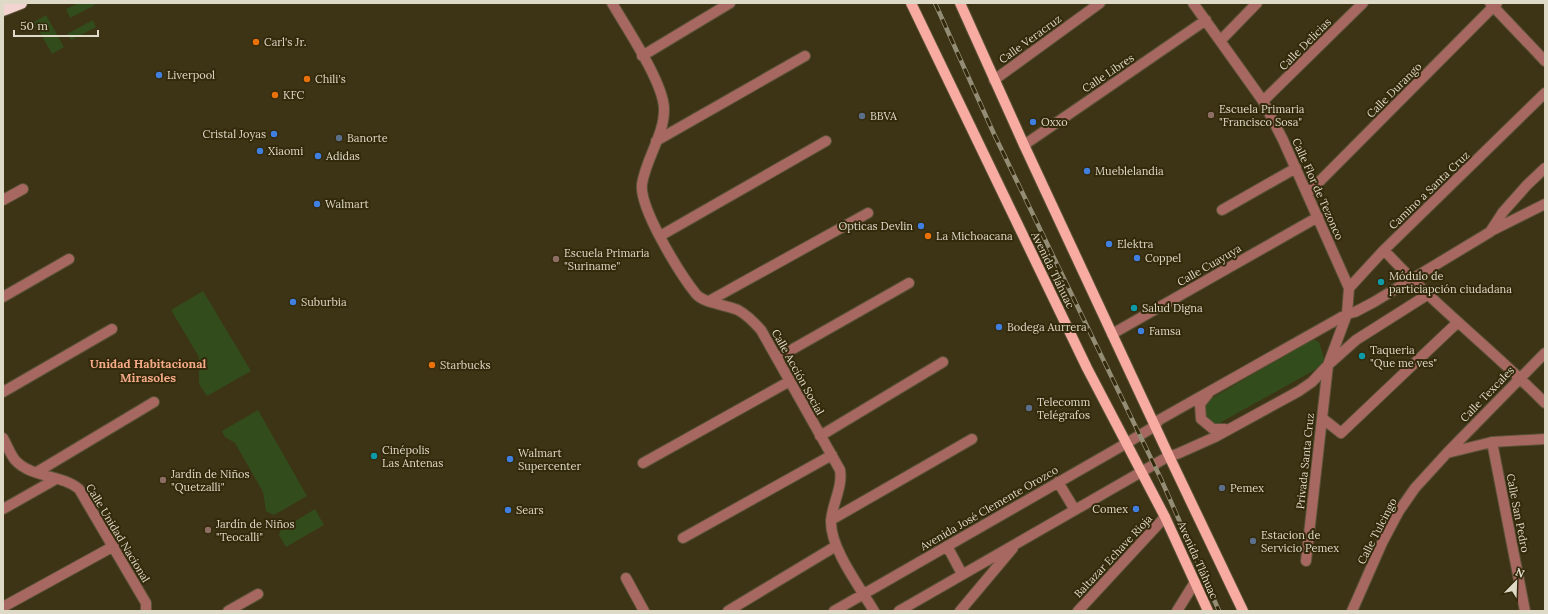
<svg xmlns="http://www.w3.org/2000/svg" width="1548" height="614" viewBox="0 0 1548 614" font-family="Lora,serif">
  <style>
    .green { fill: #334c1c }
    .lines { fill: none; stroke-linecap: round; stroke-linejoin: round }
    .minor-casing { stroke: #5a5236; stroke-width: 12 }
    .major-casing { stroke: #5a5236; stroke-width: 12 }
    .highway-casing { stroke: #5a5236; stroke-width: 14 }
    .minor { stroke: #a66860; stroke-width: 10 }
    .major { stroke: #f7aba1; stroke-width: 10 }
    .highway { stroke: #f4d4d0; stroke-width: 12 }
    .rail-casing { stroke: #948d76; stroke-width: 4.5 }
    .rail { stroke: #33290b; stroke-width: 3; stroke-dasharray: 9; stroke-linecap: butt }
    .food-dot { fill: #e8710a; stroke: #33290b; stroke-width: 1.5 }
    .shop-dot { fill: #3f7fe0; stroke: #33290b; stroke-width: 1.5 }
    .education-dot { fill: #8d6e63; stroke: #33290b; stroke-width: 1.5 }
    .service-dot { fill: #5c6f8a; stroke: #33290b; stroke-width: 1.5 }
    .culture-dot { fill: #0f9aa8; stroke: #33290b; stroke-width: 1.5 }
    .labels { text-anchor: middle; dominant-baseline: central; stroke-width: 4; stroke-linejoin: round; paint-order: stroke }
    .street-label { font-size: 11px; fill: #dfd9c8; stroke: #33290b }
    .poi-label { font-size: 11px; fill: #dfd9c8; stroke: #33290b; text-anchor: start }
    .neighbourhood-label { font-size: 12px; font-weight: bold; fill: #f4aa87; stroke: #33290b }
  </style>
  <rect width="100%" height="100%" fill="#3d3416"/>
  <path class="green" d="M 79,3 L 94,3 L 95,5 L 70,18 L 66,9 Z
    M 46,15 L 64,47 L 52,54 L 34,22 Z
    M 93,20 L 96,27 L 71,40 L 67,34 Z
    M 203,291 L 251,371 L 207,396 L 199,384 L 199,357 L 171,310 Z
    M 1313,339 L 1319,342 L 1324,359 L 1320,367 L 1216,425 L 1206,421 L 1204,403 Z
    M 258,410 L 307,496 L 274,515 L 266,511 L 263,492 L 235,443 L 225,437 L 222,431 Z
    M 315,509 L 324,525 L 286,547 L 279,535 L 281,530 Z"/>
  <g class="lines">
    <defs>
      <path id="minor" d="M 612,3 C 626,27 663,82 664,108 C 665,134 646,158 642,184 C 639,208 680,274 696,294 C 703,303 727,305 738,310 C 747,315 754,322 761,330 L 840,470 C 843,487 832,504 831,521 C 830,548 860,587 874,611
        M 1193,3 L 1263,101 L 1283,140 L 1349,288
        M 1490,3 L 1545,61
        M 1221,40 L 1257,3
        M 642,56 L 730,3
        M 994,80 L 1100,3
        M 1263,101 L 1363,3
        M 656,141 L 805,56
        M 1024,145 L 1206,20
        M 1308,193 L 1497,3
        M 3,200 L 23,189
        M 1222,210 L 1296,168
        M 1491,231 L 1545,204
        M 660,236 L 826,141
        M 1384,250 C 1434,305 1493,350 1545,403
        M 3,297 L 69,259
        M 709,301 L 868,213
        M 1112,334 L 1318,217
        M 777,358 L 909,283
        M 3,392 L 112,329
        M 1208,394 L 1200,404 L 1201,419 L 1213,429 L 1225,429
        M 1322,418 L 1341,433 L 1458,322
        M 820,436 L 943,362
        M 3,438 C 7,445 10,454 15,460 C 31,478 61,474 79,489 L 146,603 L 146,611
        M 1492,442 L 1525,611
        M 1447,453 L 1492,442 L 1545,439
        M 643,463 L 790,381
        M 37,472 L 154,402
        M 1058,482 L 1075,510
        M 3,509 L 56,479
        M 831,520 L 972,439
        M 683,538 L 832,455
        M 947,546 L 962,574
        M 1306,561 L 1328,365 L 1347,314 L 1349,288 L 1384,250 L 1545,93
        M 626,578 L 644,611
        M 3,607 L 114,546
        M 228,611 L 258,594
        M 728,611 L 836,546
        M 834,611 L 1127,443 L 1155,426 L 1159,420 L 1347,314 L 1355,312 L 1374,302 L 1490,232 L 1503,212 L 1527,185 L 1545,168
        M 899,611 L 1169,456 L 1177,454 L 1215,437 L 1299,391 L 1312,382 L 1328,365 L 1356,340 L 1427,295
        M 960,611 L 1013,548
        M 1078,611 L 1165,517
        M 1177,611 L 1195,582
        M 1352,611 L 1382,543 L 1399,511 L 1415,488 L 1447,453 L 1545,353"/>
      <path id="major" d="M 911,3 L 1087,368 L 1165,517 L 1208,611
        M 960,3 L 1024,145 L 1169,456 L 1243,611"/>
      <path id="highway" d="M 3,10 L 21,3"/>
    </defs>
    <use href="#minor" class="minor-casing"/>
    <use href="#major" class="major-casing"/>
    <use href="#highway" class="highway-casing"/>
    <use href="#minor" class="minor"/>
    <use href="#major" class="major"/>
    <use href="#highway" class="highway"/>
    <defs>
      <path id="rail" d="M 935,3 L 994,134 L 1161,479 L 1219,611"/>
    </defs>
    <use href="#rail" class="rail-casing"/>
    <use href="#rail" class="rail"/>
  </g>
  <g class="food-dot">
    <circle cx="256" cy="42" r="4"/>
    <circle cx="307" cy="79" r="4"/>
    <circle cx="275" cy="95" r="4"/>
    <circle cx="928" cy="236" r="4"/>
    <circle cx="432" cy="365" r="4"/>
  </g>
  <g class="shop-dot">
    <circle cx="159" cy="75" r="4"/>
    <circle cx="1033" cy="122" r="4"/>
    <circle cx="274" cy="134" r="4"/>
    <circle cx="260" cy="151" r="4"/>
    <circle cx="318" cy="156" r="4"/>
    <circle cx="1087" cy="171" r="4"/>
    <circle cx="317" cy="204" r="4"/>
    <circle cx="921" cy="226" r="4"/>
    <circle cx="1109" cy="244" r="4"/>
    <circle cx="1137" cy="258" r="4"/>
    <circle cx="293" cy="302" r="4"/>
    <circle cx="999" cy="327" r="4"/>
    <circle cx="1141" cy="331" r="4"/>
    <circle cx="510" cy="459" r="4"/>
    <circle cx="1136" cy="509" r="4"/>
    <circle cx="508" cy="510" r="4"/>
  </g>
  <g class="education-dot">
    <circle cx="1211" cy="115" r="4"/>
    <circle cx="556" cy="259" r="4"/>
    <circle cx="163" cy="480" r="4"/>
    <circle cx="208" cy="530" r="4"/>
  </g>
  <g class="service-dot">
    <circle cx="862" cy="116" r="4"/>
    <circle cx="339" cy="138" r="4"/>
    <circle cx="1029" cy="408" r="4"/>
    <circle cx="1222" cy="488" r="4"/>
    <circle cx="1253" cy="541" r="4"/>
  </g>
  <g class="culture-dot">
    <circle cx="1381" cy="282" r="4"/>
    <circle cx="1134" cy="308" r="4"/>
    <circle cx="1362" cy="356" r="4"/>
    <circle cx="374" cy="456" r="4"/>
  </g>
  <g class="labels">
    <g class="street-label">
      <text transform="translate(1030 39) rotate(-36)">Calle Veracruz</text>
      <text transform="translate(1305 44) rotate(-45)">Calle Delicias</text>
      <text transform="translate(1108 73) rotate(-34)">Calle Libres</text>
      <text transform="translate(1394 90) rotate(-45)">Calle Durango</text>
      <text transform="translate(1318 189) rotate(66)">Calle Flor de Tezonco</text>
      <text transform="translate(1429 190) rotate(-44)">Camino a Santa Cruz</text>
      <text transform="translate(1209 265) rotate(-30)">Calle Cuayuya</text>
      <text transform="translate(1053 270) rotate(64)">Avenida Tláhuac</text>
      <text transform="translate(798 372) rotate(61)">Calle Acción Social</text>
      <text transform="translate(1487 394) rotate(-46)">Calle Texcales</text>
      <text transform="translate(1305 461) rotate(-84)">Privada Santa Cruz</text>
      <text transform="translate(989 508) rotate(-30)">Avenida José Clemente Orozco</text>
      <text transform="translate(1518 513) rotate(79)">Calle San Pedro</text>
      <text transform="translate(1377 531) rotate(-63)">Calle Tulcingo</text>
      <text transform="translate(118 533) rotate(59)">Calle Unidad Nacional</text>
      <text transform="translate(1113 556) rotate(-47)">Baltazar Echave Rioja</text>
      <text transform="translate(1198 560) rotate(66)">Avenida Tláhuac</text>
    </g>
    <g class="poi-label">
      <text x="264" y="42">Carl's Jr.</text>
      <text x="167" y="75">Liverpool</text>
      <text x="315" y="79">Chili's</text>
      <text x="283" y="95">KFC</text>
      <text x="1219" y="109">Escuela Primaria<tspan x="1219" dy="13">"Francisco Sosa"</tspan></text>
      <text x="870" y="116">BBVA</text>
      <text x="1041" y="122">Oxxo</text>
      <text x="266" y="134" text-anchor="end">Cristal Joyas</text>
      <text x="347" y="138">Banorte</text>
      <text x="268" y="151">Xiaomi</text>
      <text x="326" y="156">Adidas</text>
      <text x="1095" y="171">Mueblelandia</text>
      <text x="325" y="204">Walmart</text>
      <text x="913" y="226" text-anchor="end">Opticas Devlin</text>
      <text x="936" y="236">La Michoacana</text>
      <text x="1117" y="244">Elektra</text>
      <text x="564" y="253">Escuela Primaria<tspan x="564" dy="13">"Suriname"</tspan></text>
      <text x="1145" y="258">Coppel</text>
      <text x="1389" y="276">Módulo de<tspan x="1389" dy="13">particiapción ciudadana</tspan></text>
      <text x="301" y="302">Suburbia</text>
      <text x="1142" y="308">Salud Digna</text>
      <text x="1007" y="327">Bodega Aurrera</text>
      <text x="1149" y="331">Famsa</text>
      <text x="1370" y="350">Taqueria<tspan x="1370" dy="13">"Que me ves"</tspan></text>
      <text x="440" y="365">Starbucks</text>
      <text x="1037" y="402">Telecomm<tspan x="1037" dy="13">Telégrafos</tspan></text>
      <text x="382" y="450">Cinépolis<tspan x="382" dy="13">Las Antenas</tspan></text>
      <text x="518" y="453">Walmart<tspan x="518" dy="13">Supercenter</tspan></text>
      <text x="171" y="474">Jardín de Niños<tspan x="171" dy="13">"Quetzalli"</tspan></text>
      <text x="1230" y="488">Pemex</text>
      <text x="1128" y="509" text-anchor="end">Comex</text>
      <text x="516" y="510">Sears</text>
      <text x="216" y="524">Jardín de Niños<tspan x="216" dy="13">"Teocalli"</tspan></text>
      <text x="1261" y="535">Estacion de<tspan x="1261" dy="13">Servicio Pemex</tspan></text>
    </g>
    <g class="neighbourhood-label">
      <text x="148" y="363">Unidad Habitacional<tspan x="148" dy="14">Mirasoles</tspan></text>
    </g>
  </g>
  <rect width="1548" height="614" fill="none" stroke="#dfd9c8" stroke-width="8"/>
  <g transform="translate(1516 582) rotate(23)" stroke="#33290b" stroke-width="3" paint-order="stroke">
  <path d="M0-3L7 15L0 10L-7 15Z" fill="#dfd9c8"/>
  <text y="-6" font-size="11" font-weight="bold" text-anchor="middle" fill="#dfd9c8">N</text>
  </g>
  <path d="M14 30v6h84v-6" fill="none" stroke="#dfd9c8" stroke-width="2"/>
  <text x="20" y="30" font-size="12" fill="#dfd9c8" stroke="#33290b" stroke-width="3" paint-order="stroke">50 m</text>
</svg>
